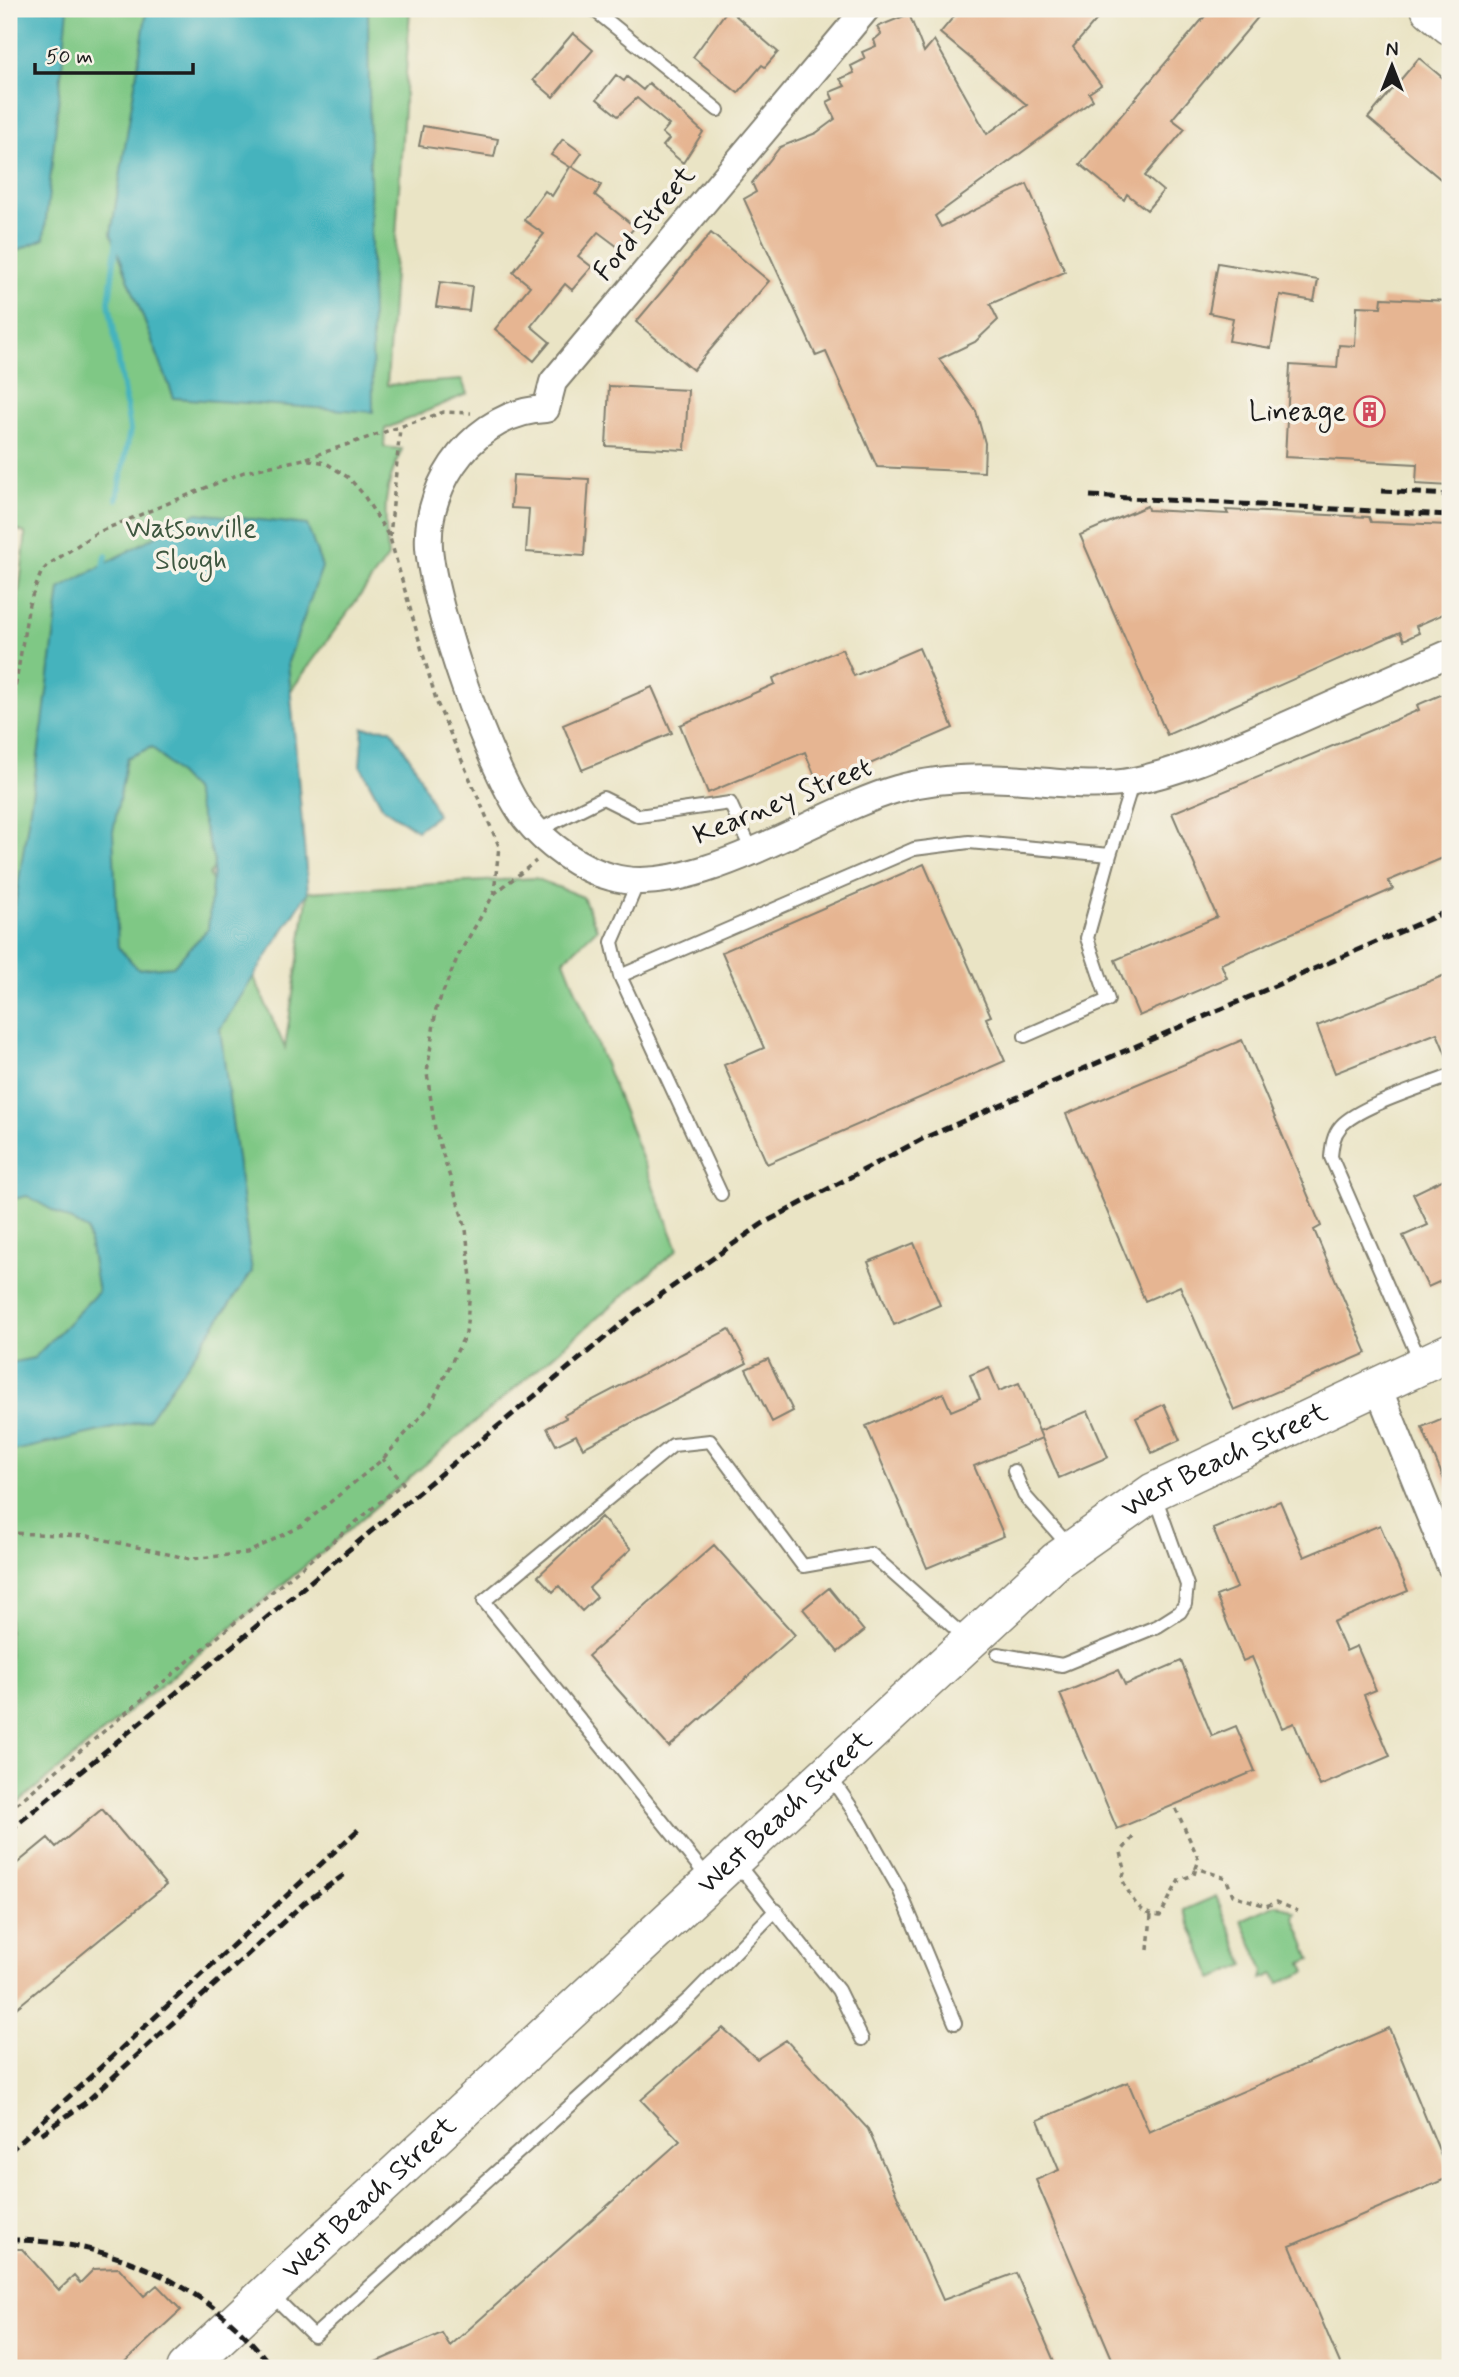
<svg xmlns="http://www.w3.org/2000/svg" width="1459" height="2377" viewBox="0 0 1459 2377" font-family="Mynerve,sans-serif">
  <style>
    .green { fill: #7fc885; stroke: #4e7250; stroke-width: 2 }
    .water { fill: #44b3bd; stroke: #30686c; stroke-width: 2; fill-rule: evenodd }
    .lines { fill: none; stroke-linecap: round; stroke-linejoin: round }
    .stream { stroke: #44b3bd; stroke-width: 6 }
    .building { fill: #e6b592 }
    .service-casing { stroke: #838070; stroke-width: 16 }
    .minor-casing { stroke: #838070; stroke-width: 30 }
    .secondary-casing { stroke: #838070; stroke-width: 40 }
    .path { stroke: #838070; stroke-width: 3.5; stroke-dasharray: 5 5; stroke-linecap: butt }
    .service { stroke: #fff; stroke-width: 12 }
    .minor { stroke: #fff; stroke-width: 26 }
    .secondary { stroke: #fff; stroke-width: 37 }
    .rail { stroke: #1c1c1c; stroke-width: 5; stroke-dasharray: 10 5; stroke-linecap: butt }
    .labels { text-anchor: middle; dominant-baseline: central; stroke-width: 7; stroke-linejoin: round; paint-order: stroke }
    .street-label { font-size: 28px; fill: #1c1c1c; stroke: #f7f3e8 }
    .poi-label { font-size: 28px; fill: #1c1c1c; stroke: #f7f3e8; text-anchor: end }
    .park-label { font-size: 28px; fill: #3f5841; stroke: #f7f3e8 }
  </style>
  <rect width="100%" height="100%" fill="#f7f3e8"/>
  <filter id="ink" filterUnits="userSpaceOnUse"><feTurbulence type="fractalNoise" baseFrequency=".0143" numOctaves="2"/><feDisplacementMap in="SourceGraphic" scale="14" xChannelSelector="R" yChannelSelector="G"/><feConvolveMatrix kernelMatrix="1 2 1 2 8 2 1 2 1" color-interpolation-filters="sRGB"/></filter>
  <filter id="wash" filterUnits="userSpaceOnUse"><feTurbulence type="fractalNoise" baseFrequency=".00686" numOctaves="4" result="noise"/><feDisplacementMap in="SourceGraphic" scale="28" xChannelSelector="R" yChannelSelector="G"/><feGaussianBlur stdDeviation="1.57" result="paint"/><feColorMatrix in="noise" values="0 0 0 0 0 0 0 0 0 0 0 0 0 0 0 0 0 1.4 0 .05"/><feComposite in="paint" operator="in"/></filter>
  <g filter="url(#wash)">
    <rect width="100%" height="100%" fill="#eae4c5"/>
    <path class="green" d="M 9,9 L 410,9 L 387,385 L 462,380 L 467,394 L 385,429 L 384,447 L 402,449 C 382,492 384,510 388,557 L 274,714 L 263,826 L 209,874 L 285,1048 L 308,892 L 535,878 L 583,897 L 597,929 L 564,960 L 678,1249 L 326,1549 L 9,1810 L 9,681 L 25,541 L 25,533 L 9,527 Z
      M 1216,1896 L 1245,1965 L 1213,1979 L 1184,1910 Z
      M 1277,1904 L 1296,1913 L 1294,1917 L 1311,1959 L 1302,1963 L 1306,1972 L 1279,1983 L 1274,1974 L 1262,1979 L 1264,1970 L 1241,1920 Z"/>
    <path class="water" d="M 9,9 L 68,9 L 44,239 L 9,254 Z
      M 147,9 L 368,9 L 373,412 L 174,398 L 111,234 Z
      M 197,513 L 307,525 L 322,567 L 288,662 L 308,892 L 220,1029 L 252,1272 L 148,1420 L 9,1452 L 9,1363 L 34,1358 L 98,1292 L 87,1230 L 27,1196 L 9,1200 L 9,945 L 43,723 L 60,589 ZM 152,747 L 193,790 L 214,861 L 208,929 L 173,966 L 138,969 L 118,947 L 113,832 L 127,758 Z
      M 363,728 L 391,729 L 415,766 L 437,815 L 417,830 L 383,808 L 360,765 Z"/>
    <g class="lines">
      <path class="stream" d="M 117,499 L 130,430 L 109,302 L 117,237
        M 103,572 L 106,556"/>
    </g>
    <g id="blocks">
      <path class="building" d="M 728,9 L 778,52 L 765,67 L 762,65 L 738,93 L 693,57 Z
        M 960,9 L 1106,9 L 1073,47 L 1101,85 L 1089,93 L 1093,100 L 935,216 L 941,227 L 1027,184 L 1065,272 L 990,304 L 998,320 L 975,342 L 939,359 L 976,411 L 985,443 L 984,472 L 877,467 L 826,352 L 816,356 L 744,199 L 756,192 L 752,183 L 780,147 L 816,133 L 835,119 L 827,102 L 833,99 L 830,92 L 845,86 L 840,79 L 854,73 L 851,66 L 865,59 L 862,52 L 876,46 L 874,40 L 881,34 L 877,27 L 909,14 L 924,52 L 934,40 L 987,134 L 1027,105 L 940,33 Z
        M 1211,9 L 1265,9 L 1172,119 L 1185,129 L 1145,176 L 1163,191 L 1147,210 L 1127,194 L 1124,200 L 1080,164 Z
        M 573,33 L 593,50 L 553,97 L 533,80 Z
        M 1419,58 L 1450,84 L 1450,187 L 1368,118 Z
        M 616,75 L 624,81 L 627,77 L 643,90 L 649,83 L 703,132 L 683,163 L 663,146 L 669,139 L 662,133 L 669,125 L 637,98 L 618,116 L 597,99 Z
        M 423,126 L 498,139 L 494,157 L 419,146 Z
        M 563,139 L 582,153 L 572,167 L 601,185 L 595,195 L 635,227 L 618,247 L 598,232 L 578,256 L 592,267 L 572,290 L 565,284 L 531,326 L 550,342 L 534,361 L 495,329 L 530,286 L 513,272 L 544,234 L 524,220 L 545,191 L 552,196 L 570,167 L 551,155 Z
        M 711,233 L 769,281 L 693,370 L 636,322 Z
        M 1218,263 L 1318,280 L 1314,301 L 1280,295 L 1271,348 L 1229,341 L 1233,318 L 1209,313 Z
        M 440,282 L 472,286 L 469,311 L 436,307 Z
        M 1382,298 L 1449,301 L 1446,351 L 1450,351 L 1450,486 L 1416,484 L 1417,464 L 1285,457 L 1290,365 L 1337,368 L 1339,345 L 1355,346 L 1357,306 L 1381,307 Z
        M 609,386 L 688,390 L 685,450 L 606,446 Z
        M 513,475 L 589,479 L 584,556 L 526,552 L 529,509 L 511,508 Z
        M 1147,506 L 1148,510 L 1228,514 L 1226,510 L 1369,517 L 1371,522 L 1450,525 L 1450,611 L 1416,626 L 1419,633 L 1404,640 L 1400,632 L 1167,735 L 1080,535 Z
        M 919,648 L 953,728 L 819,786 L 805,752 L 708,793 L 680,725 L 775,684 L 773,678 L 842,649 L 854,676 Z
        M 652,687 L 672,733 L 582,770 L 563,725 Z
        M 1450,691 L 1450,855 L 1388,881 L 1393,889 L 1221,964 L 1227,978 L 1139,1016 L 1115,960 L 1217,917 L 1172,813 L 1419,710 L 1417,705 Z
        M 924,864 L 991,1016 L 986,1018 L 1005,1061 L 767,1164 L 724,1065 L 764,1048 L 722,952 Z
        M 1450,973 L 1450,1064 L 1437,1033 L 1335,1073 L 1317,1026 Z
        M 1242,1040 L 1321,1226 L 1314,1230 L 1367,1353 L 1234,1410 L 1180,1286 L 1145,1301 L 1066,1114 Z
        M 1450,1176 L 1450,1277 L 1428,1287 L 1403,1236 L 1428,1225 L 1413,1194 Z
        M 914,1243 L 940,1305 L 894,1325 L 868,1262 Z
        M 729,1329 L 747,1363 L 583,1448 L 576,1435 L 556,1445 L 547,1428 L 566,1418 L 564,1415 Z
        M 768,1359 L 793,1411 L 772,1422 L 746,1369 Z
        M 989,1367 L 999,1391 L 1019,1383 L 1042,1438 L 974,1466 L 1004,1536 L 927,1568 L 866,1426 L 943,1393 L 951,1411 L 980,1399 L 970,1375 Z
        M 1164,1404 L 1180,1440 L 1152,1453 L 1136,1418 Z
        M 1088,1411 L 1108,1457 L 1059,1478 L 1039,1431 Z
        M 1450,1415 L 1450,1494 L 1422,1427 Z
        M 1280,1501 L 1304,1557 L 1380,1525 L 1408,1591 L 1333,1622 L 1346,1651 L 1357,1646 L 1376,1690 L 1364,1695 L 1390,1756 L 1320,1786 L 1294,1723 L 1282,1728 L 1252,1657 L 1243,1661 L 1216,1596 L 1237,1588 L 1213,1529 Z
        M 601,1517 L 631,1549 L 589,1588 L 597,1597 L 582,1611 L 559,1586 L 553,1592 L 538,1576 Z
        M 714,1545 L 795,1635 L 669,1747 L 588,1656 Z
        M 829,1588 L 864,1631 L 838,1652 L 803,1609 Z
        M 1181,1661 L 1212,1736 L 1236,1726 L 1255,1771 L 1117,1829 L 1060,1694 L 1118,1670 L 1125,1685 Z
        M 102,1809 L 166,1885 L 9,2014 L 9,1870 L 48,1838 L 56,1847 Z
        M 723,2028 L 757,2059 L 786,2040 L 868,2129 L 943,2300 L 1016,2273 L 1057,2368 L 362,2368 L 442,2333 L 450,2346 L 680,2141 L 641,2100 Z
        M 1389,2028 L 1450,2177 L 1290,2246 L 1342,2368 L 1116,2368 L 1036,2180 L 1059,2170 L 1038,2120 L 1128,2082 L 1149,2132 Z
        M 9,2249 L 22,2249 L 59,2290 L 74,2276 L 80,2283 L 94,2269 L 119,2268 L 144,2296 L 157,2285 L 181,2310 L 118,2368 L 9,2368 Z"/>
    </g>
  </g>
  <g filter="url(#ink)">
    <use href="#blocks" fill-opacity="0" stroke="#838070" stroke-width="2"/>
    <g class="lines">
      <defs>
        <path id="service" d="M 593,9 L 718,110
          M 537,831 L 603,798 L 639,816 L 730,803 L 751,849
          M 638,882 L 612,942 L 620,976 L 914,849 L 969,842 L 1110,855 L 1133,781
          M 620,976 L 721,1194
          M 1025,1036 L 1108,1000 L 1087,938 L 1110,855
          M 1420,1361 L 1331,1157 C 1332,1146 1333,1135 1341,1126 C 1359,1106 1423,1087 1450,1076
          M 1014,1471 L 1024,1495 L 1069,1546
          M 998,1654 L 1062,1665 L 1158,1626 L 1180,1612 L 1185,1604 L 1187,1585 L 1155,1496
          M 829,1775 L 861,1822 L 899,1889 L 955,2023
          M 735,1861 L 838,1990 L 862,2039
          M 709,1879 L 484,1601 L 673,1445 L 710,1441 L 803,1566 L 871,1554 L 967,1639
          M 272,2295 L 314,2336 L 690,1998 L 776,1910"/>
        <path id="minor" d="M 866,9 L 553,382 L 546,409 C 478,411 425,481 429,547 C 433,606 490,773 526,819 C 546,844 580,869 611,877 C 691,901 817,812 897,789 C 933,779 971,777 1008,779 C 1049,781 1093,789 1134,781 C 1187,770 1237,746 1287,725 C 1341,701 1396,677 1450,653
          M 1377,1385 L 1450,1565"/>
        <g id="secondary">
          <path d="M 1430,9 L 1450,26"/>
          <path id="s1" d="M 186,2368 L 1057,1560 L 1153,1492 L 1450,1352"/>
        </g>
      </defs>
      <use href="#service" class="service-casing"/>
      <use href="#minor" class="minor-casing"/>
      <use href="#secondary" class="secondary-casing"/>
      <path class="path" d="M 307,458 L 444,412 L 471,413
        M 390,537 L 400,428
        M 9,725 L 29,604 L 41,573 L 48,565 L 96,533 L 244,472 L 304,459 L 326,463 L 349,478 L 363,494 L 390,538 L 437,703 L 499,846 L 494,894 L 458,956 L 436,1009 L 427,1073 L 435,1129 L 466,1229 L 471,1279 L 466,1333 L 430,1406 L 383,1459 L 301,1526 L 247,1553 L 190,1559 L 88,1536 L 9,1533
        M 494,894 L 536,861
        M 1176,1809 L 1199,1860 L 1196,1868 L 1226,1878 L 1233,1895 L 1266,1906 L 1277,1902 L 1298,1911
        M 9,1810 L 403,1483 L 383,1459
        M 1133,1837 L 1121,1852 L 1125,1870 L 1122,1879 C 1132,1898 1137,1914 1160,1916 L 1179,1880 L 1194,1875 L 1196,1868
        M 1148,1950 L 1151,1915"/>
      <use href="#service" class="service"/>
      <use href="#minor" class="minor"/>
      <use href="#secondary" class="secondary"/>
      <path class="rail" d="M 1382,491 L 1450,495
        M 1090,496 L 1450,515
        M 9,1831 L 636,1312 L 762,1224 L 924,1138 L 1450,910
        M 41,2134 L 85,2103 L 304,1903 L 344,1875
        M 9,2152 L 361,1827
        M 9,2240 C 108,2239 214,2286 272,2368"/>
    </g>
  </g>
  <defs>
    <symbol id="building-ring" viewBox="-11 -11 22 22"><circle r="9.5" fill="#f7f3e8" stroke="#d1495b" stroke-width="1.5"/><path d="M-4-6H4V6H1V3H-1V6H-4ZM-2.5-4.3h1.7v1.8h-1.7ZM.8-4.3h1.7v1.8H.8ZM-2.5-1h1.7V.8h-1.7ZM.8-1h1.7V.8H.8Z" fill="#d1495b"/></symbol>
  </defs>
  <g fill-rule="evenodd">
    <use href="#building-ring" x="1352" y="394" width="35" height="35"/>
  </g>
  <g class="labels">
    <g class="street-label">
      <text transform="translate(645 224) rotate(-50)">Ford Street</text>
      <text transform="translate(783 802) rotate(-22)">Kearney Street</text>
      <text stroke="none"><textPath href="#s1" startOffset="1384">West Beach Street</textPath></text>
      <text stroke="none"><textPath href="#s1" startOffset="817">West Beach Street</textPath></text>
      <text stroke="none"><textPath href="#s1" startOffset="250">West Beach Street</textPath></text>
    </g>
    <g class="poi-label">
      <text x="1346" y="412">Lineage</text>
    </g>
    <g class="park-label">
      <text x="191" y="529">Watsonville<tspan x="191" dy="32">Slough</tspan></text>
    </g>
  </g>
  <rect width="1459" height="2377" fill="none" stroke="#f7f3e8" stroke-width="35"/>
  <g transform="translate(1392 66)" stroke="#f7f3e8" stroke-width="5" paint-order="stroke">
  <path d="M0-5L12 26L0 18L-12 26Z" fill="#1c1c1c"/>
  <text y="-10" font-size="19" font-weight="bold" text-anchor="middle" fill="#1c1c1c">N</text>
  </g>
  <path d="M35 63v10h158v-10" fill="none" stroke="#1c1c1c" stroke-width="3.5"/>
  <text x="46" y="63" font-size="21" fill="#1c1c1c" stroke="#f7f3e8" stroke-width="5" paint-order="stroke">50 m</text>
</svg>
